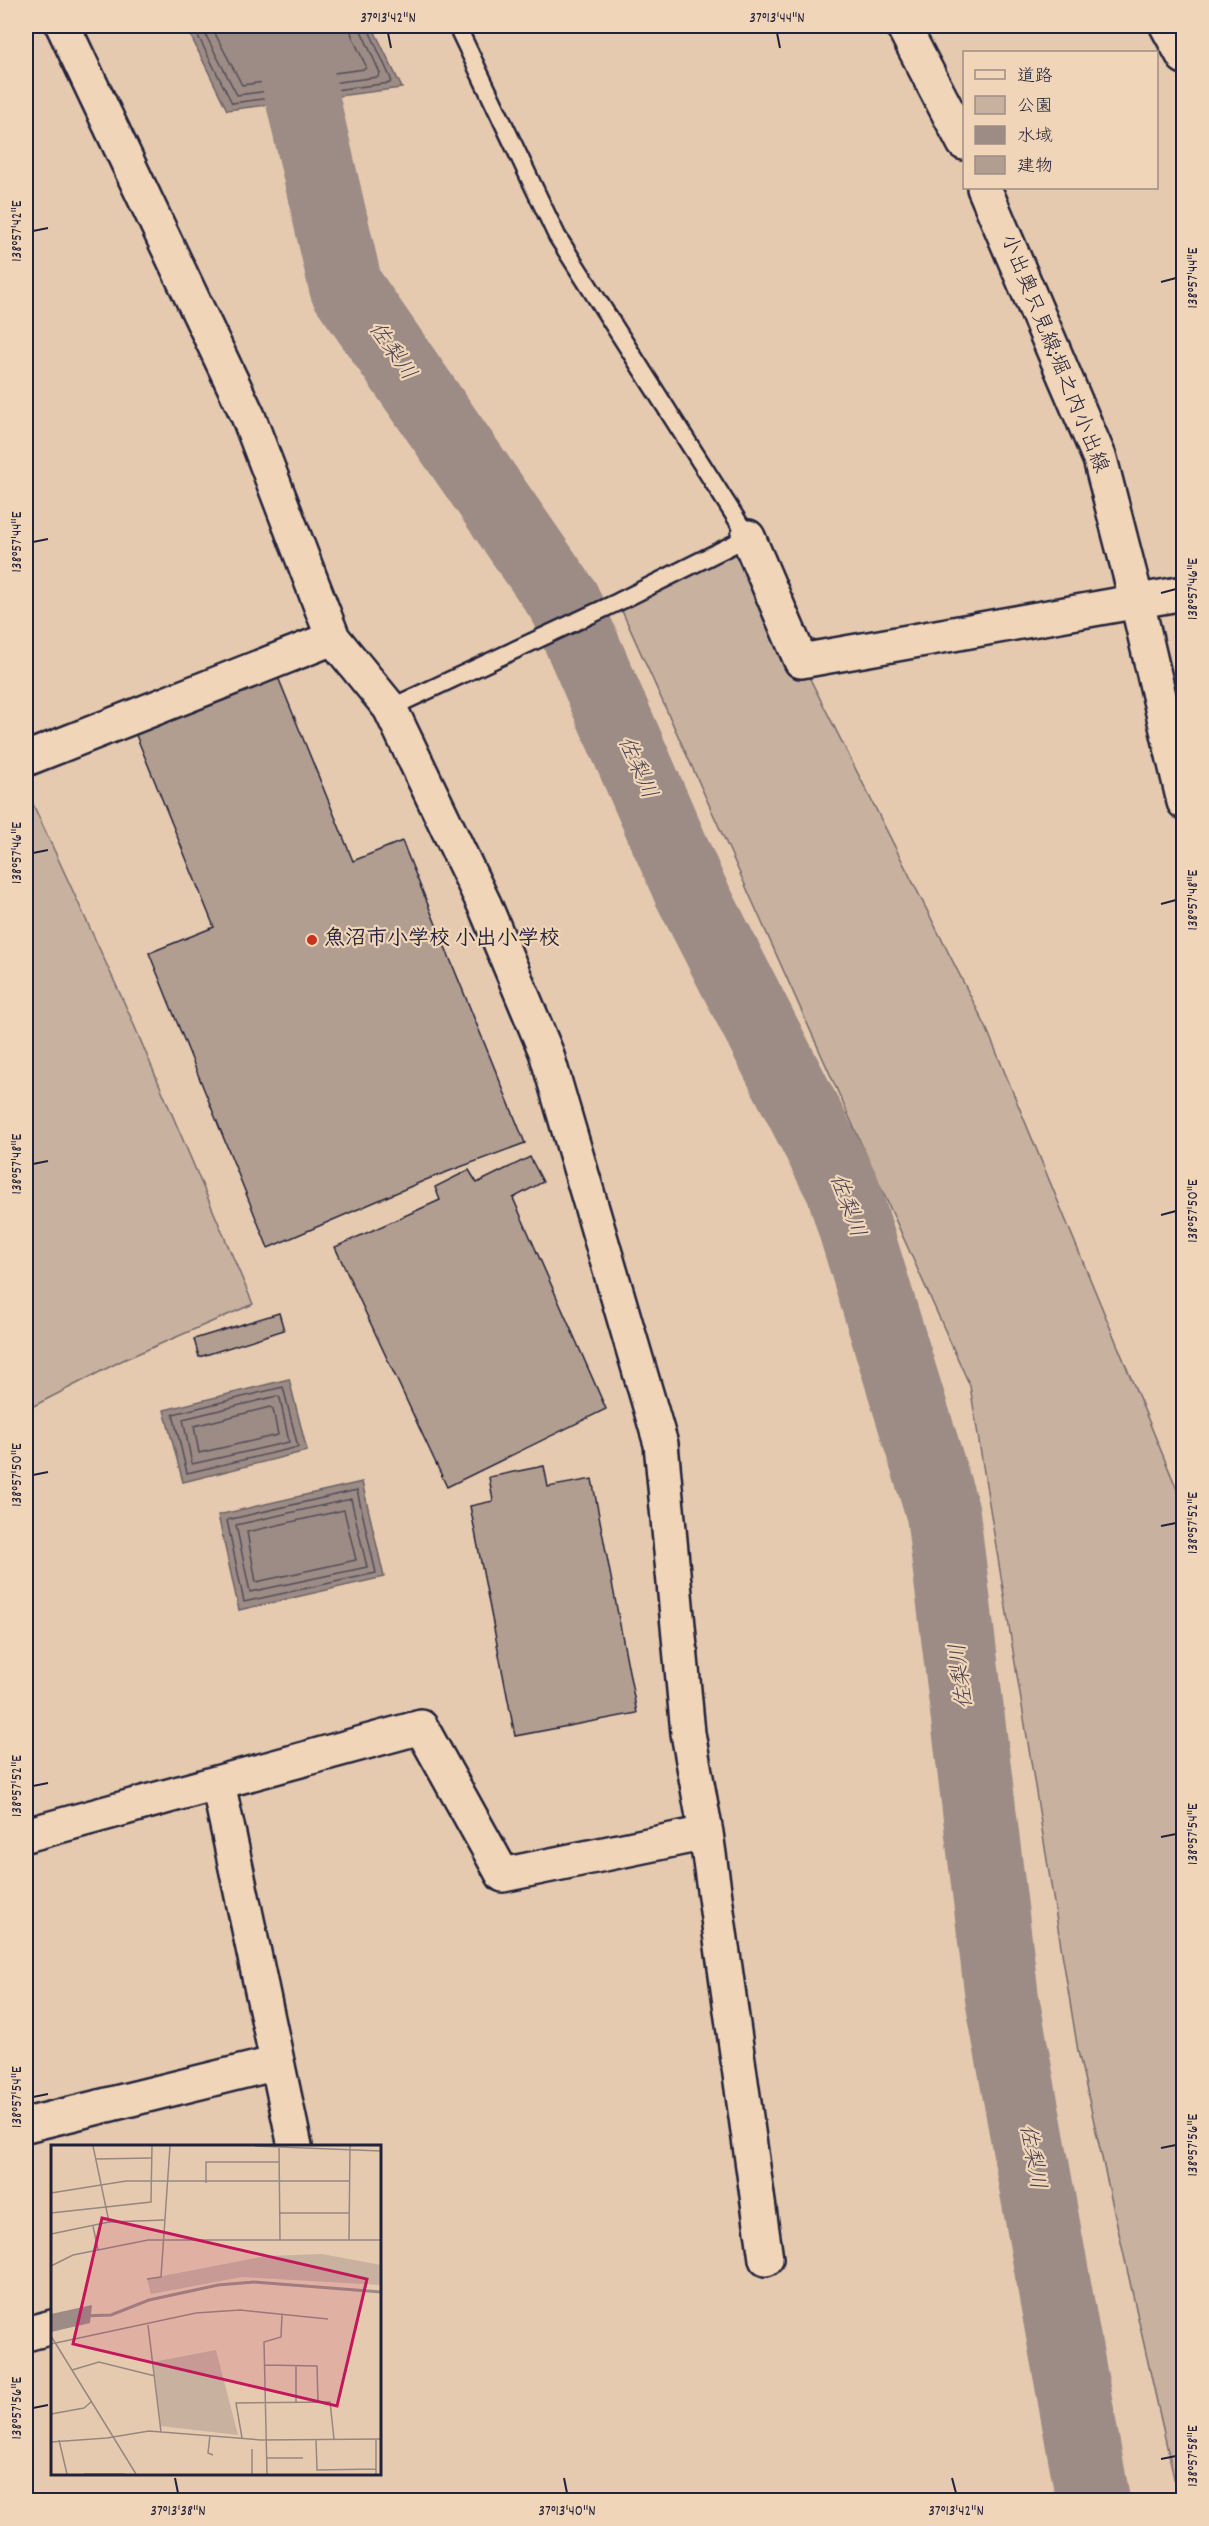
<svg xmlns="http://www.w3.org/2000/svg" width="1209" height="2526" viewBox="0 0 1209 2526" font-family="Dekko,'Klee One',sans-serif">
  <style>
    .green { fill: #c8b19f; stroke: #756a6d; stroke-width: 1.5 }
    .water { fill: #9c8c85; stroke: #6b6267; stroke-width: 1.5 }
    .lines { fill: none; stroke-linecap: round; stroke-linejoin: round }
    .shore { stroke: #534c59; stroke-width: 1.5 }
    .river { stroke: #9c8c85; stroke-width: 74 }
    .building { fill: #b29e91; stroke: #22223b; stroke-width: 1.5 }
    .service-casing { stroke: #22223b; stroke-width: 21 }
    .minor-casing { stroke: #22223b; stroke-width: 38 }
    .primary-casing { stroke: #22223b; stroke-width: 38 }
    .service { stroke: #f1d5b8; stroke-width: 16 }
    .minor { stroke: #f1d5b8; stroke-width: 33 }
    .primary { stroke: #f1d5b8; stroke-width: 33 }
    .ticks { fill: none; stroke: #22223b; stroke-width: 2 }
    .poi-dot { fill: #c8321e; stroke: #f1d5b8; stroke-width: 2 }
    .labels { text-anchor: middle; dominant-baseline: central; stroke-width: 4.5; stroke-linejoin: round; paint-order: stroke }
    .street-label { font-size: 21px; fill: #22223b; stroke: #f1d5b8 }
    .poi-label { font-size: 21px; font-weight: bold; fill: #22223b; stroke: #f1d5b8; text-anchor: start }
    .water-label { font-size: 22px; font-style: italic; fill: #474251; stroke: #f1d5b8 }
    .inset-river { fill: none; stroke: #9c8c85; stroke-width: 3 }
    .inset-road { fill: none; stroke: #978781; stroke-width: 1.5 }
    .view { fill: #c2185b; fill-opacity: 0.15; stroke: #c2185b; stroke-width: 3 }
    .inset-edge { fill: none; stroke: #22223b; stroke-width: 3 }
    .neatline { fill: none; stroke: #22223b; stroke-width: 2 }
    .ticks-label { font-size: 15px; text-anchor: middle; fill: #22223b }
  </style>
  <rect width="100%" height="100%" fill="#e5cab0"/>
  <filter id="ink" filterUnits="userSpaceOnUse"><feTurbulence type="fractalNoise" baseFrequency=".0167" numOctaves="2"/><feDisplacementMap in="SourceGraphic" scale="12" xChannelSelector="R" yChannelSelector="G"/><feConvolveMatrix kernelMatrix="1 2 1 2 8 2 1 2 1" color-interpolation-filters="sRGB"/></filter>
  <g filter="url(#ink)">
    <path class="green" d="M 748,537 L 801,661 L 986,1027 L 1183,1504 L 1183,2500 L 1179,2500 L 1078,2051 L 970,1386 L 618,602 Z
      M 26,789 L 128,1011 L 253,1304 L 123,1360 L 26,1410 Z"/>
    <path class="water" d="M 186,26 L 372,26 L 402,88 L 227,110 Z
      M 289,1379 L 307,1451 L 183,1482 L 164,1410 Z
      M 362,1482 L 384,1577 L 239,1610 L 218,1515 Z"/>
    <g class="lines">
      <path class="shore" d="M 193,26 L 232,103 L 390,83 L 391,79 L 367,26
        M 201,26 L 237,95 L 378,77 L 380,73 L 359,26
        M 211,26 L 242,85 L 365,69 L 366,66 L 352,36 L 350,26
        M 283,1387 L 298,1447 L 187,1473 L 173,1414 Z
        M 277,1396 L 280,1398 L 289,1442 L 192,1464 L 183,1419 Z
        M 270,1407 L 273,1409 L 278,1435 L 199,1453 L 194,1426 Z
        M 357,1490 L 376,1573 L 244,1602 L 227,1520 Z
        M 351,1499 L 367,1567 L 250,1592 L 236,1525 Z
        M 344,1510 L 356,1560 L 256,1582 L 247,1532 Z"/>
      <path class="river" d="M 279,26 L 294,62 L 346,287 L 563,600 L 689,888 L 843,1189 L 943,1514 L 1002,1998 L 1093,2500"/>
    </g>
    <path class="building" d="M 269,655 L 353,861 L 402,841 L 525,1143 L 428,1179 L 268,1248 L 149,953 L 214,927 L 127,713 Z
      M 530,1157 L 543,1182 L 513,1198 L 606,1409 L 447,1487 L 335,1247 L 440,1200 L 435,1187 L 469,1170 L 477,1183 Z
      M 279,1313 L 284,1330 L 199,1357 L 194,1339 Z
      M 544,1466 L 548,1487 L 592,1479 L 637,1713 L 515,1736 L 470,1506 L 493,1501 L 489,1477 Z"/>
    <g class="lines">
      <defs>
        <path id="service" d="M 390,708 L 618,602 L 748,537 L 557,236 L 457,26"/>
        <path id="minor" d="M 63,26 L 248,416 L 333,638 L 390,708 L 485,906 L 546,1052 L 661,1444 L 688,1733 L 706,1833 L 766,2259
          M 1167,26 L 1184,57
          M 748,537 L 801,661 L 1184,593
          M 26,759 L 333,638
          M 218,1783 L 295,2146
          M 26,1835 L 421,1727 L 503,1875 L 706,1833
          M 26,2125 L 277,2063
          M 26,2334 L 52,2327"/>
        <path id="primary" d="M 903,26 L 964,143
          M 984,188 L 1100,459 L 1137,602 L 1184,802"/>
      </defs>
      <use href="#service" class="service-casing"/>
      <use href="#minor" class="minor-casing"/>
      <use href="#primary" class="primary-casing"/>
      <use href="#service" class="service"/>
      <use href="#minor" class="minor"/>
      <use href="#primary" class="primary"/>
    </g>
  </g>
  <path class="ticks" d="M 388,33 L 391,48M 777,33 L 780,48M 33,231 L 48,228M 1161,282 L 1176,278M 33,542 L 48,539M 1161,593 L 1176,589M 33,853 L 48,850M 1161,904 L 1176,900M 33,1164 L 48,1161M 1161,1215 L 1176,1211M 33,1475 L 48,1472M 1161,1526 L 1176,1523M 33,1786 L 48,1783M 1161,1837 L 1176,1834M 33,2097 L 48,2094M 1161,2148 L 1176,2145M 33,2408 L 48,2405M 1161,2459 L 1176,2456M 175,2478 L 178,2493M 564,2478 L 567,2493M 952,2478 L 956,2493"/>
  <circle class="poi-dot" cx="312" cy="940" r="6"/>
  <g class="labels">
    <g class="street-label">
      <text transform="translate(1053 354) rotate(68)">小出奥只見線;堀之内小出線</text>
    </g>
    <g class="poi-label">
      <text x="324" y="940">魚沼市小学校 小出小学校</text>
    </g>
    <g class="water-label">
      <text transform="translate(391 352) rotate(55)">佐梨川</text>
      <text transform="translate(636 768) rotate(66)">佐梨川</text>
      <text transform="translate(846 1206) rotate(70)">佐梨川</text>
      <text transform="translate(963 1676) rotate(-97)">佐梨川</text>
      <text transform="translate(1031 2157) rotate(80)">佐梨川</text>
    </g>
  </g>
  <g transform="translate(51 2145)">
    <rect width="330" height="330" fill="#e5cab0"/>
    <path d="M 271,109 L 330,120 L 330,140 L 191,132 L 100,149 L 96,134 L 216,111 ZM 165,205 L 187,290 L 109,281 L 102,217 Z" fill="#c8b19f"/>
    <path d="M 41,160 L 39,178 L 0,187 L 0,169 Z" fill="#9c8c85"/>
    <path class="inset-river" d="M 30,171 L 60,170 L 98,155 L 167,140 L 203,137 L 330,147"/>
    <path class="inset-road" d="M 42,1 L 58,77M 204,1 L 330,6M 228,3 L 229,95M 45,14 L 100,13M 155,38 L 155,17 L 228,17M 0,48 L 75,36 L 298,36M 0,68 L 100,57 L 101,1M 229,68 L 299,68M 42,81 L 47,105M 0,89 L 58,77 L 113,75M 298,95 L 299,1M 0,121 L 22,110 L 97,95 L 330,95M 96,134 L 110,132 L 119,1M 97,180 L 110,287M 0,191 L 85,329M 0,199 L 145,168 L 189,165 L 277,174M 214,220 L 266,221 L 267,257M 245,220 L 245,257M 21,225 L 48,217 L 104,231M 0,269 L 33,263 L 40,257M 159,290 L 157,308 L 162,310M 191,293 L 185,258 L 279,257 L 283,294M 265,294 L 266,325 L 325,324M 8,295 L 16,329M 0,297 L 56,293 L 98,286 L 210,295 L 330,294M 201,304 L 201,329M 216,313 L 252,313M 33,329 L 74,329M 216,329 L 213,197 L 230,192 L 231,170M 325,329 L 325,294"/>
    <path class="view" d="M 51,73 L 316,134 L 286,261 L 22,199 Z"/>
    <rect width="330" height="330" class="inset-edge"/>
  </g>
  <rect width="1209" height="2526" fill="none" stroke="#f1d5b8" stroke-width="66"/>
  <rect x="963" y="51" width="195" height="138" fill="#f1d5b8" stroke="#9e8d86" stroke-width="1.5"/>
  <rect x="975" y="70" width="30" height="9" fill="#f1d5b8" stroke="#9e8d86" stroke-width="1.5"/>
  <text x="1017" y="81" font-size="18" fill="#22223b">道路</text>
  <rect x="975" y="96" width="30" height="18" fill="#c8b19f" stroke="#9e8d86" stroke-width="1.5"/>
  <text x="1017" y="111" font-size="18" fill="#22223b">公園</text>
  <rect x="975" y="126" width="30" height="18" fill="#9c8c85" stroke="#9e8d86" stroke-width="1.5"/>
  <text x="1017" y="141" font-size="18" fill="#22223b">水域</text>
  <rect x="975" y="156" width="30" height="18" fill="#b29e91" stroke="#9e8d86" stroke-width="1.5"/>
  <text x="1017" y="171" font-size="18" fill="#22223b">建物</text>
  <rect x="33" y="33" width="1143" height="2460" class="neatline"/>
  <g class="ticks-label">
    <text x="388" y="22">37°13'42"N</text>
    <text x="777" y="22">37°13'44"N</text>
    <text transform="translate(16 231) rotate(-90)" y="5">138°57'42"E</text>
    <text transform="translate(1192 278) rotate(-90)" y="5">138°57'44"E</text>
    <text transform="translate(16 542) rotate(-90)" y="5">138°57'44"E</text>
    <text transform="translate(1192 589) rotate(-90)" y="5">138°57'46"E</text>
    <text transform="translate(16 853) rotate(-90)" y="5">138°57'46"E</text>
    <text transform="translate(1192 900) rotate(-90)" y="5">138°57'48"E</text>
    <text transform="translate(16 1164) rotate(-90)" y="5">138°57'48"E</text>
    <text transform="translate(1192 1211) rotate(-90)" y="5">138°57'50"E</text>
    <text transform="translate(16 1475) rotate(-90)" y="5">138°57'50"E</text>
    <text transform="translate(1192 1523) rotate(-90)" y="5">138°57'52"E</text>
    <text transform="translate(16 1786) rotate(-90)" y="5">138°57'52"E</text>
    <text transform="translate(1192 1834) rotate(-90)" y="5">138°57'54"E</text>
    <text transform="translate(16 2097) rotate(-90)" y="5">138°57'54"E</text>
    <text transform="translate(1192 2145) rotate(-90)" y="5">138°57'56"E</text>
    <text transform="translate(16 2408) rotate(-90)" y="5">138°57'56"E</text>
    <text transform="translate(1192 2456) rotate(-90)" y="5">138°57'58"E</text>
    <text x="178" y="2515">37°13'38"N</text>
    <text x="567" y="2515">37°13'40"N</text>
    <text x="956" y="2515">37°13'42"N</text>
  </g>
</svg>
